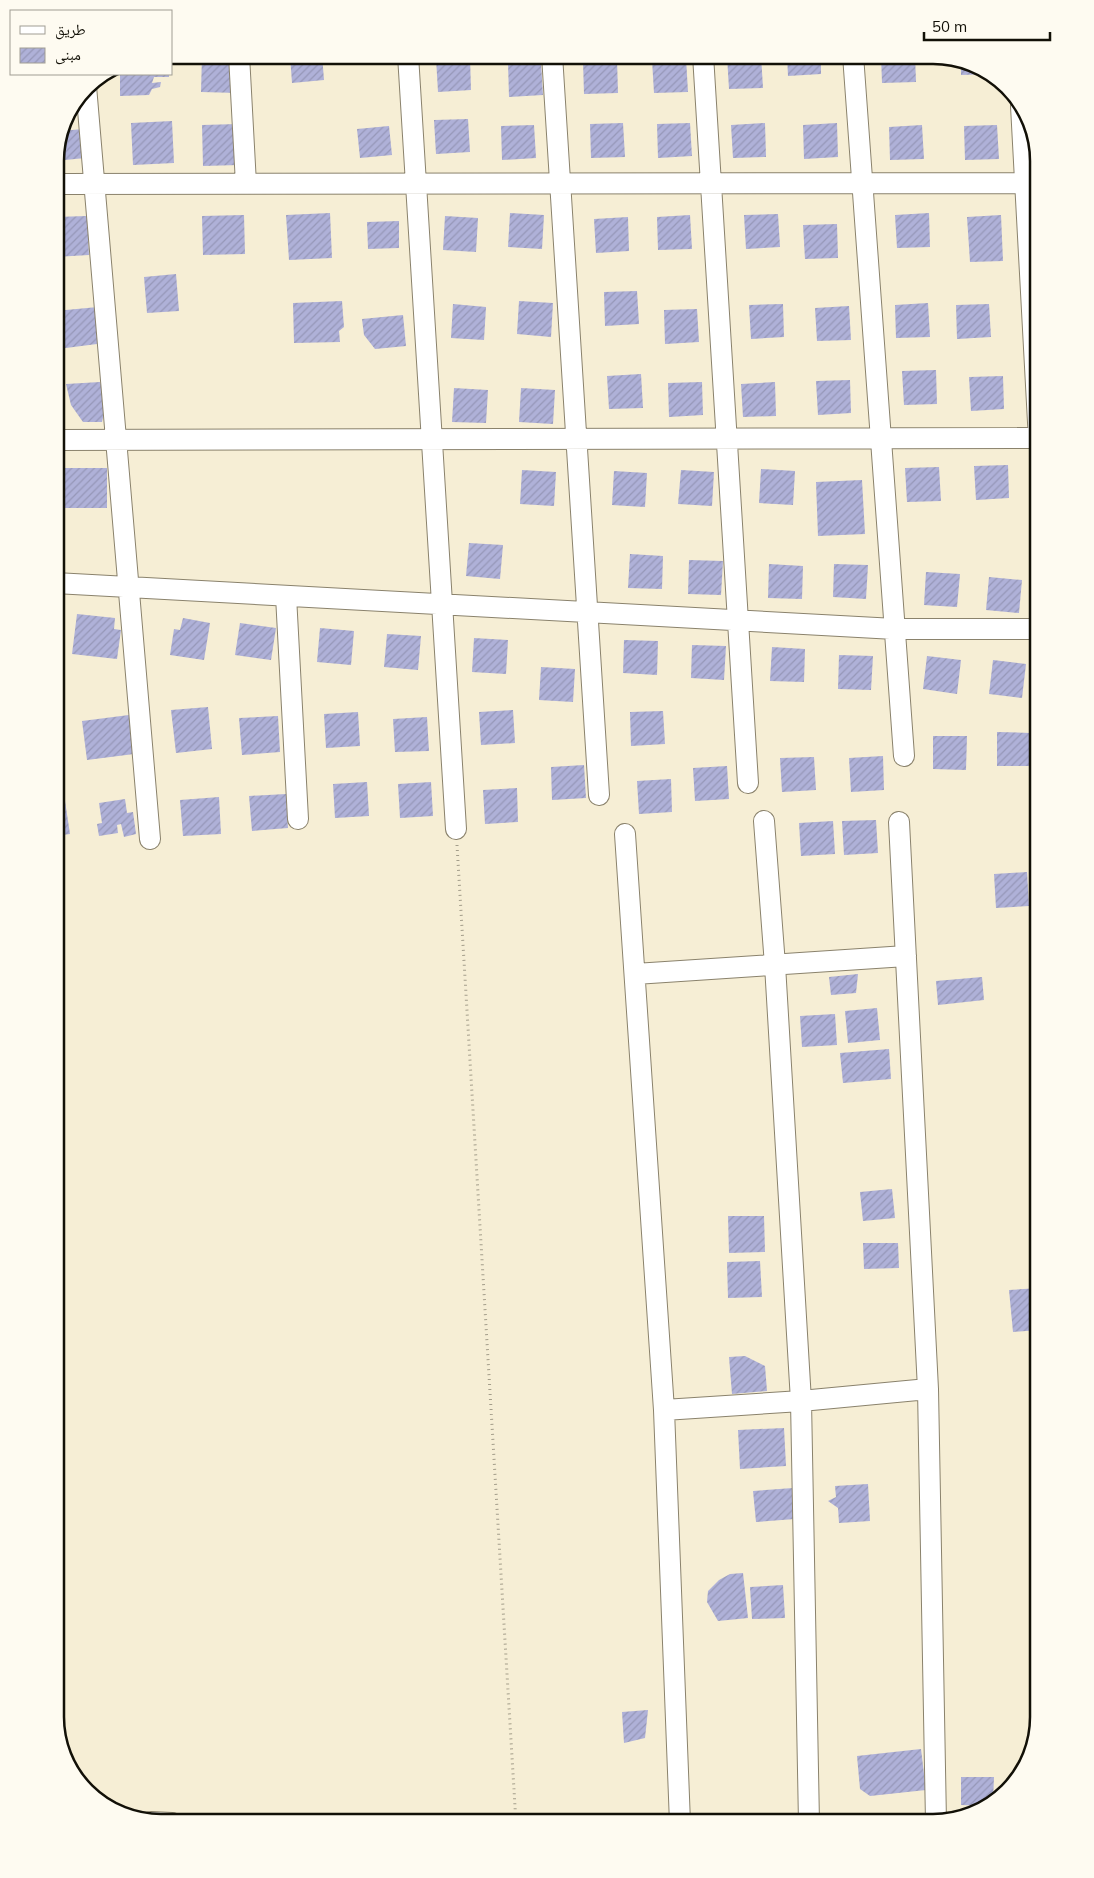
<svg xmlns="http://www.w3.org/2000/svg" width="1094" height="1878" viewBox="0 0 1094 1878" font-family="Mulish,'Noto Naskh Arabic',sans-serif">
  <style>
    .building { fill: url(#building-hatch) }
    .lines { fill: none; stroke-linecap: round; stroke-linejoin: round }
    .minor-casing { stroke: #8a826c; stroke-width: 22 }
    .path { stroke: #a39d8a; stroke-width: 3; stroke-dasharray: 1 4; stroke-linecap: butt }
    .minor { stroke: #fff; stroke-width: 20 }
    .rim { fill: none; stroke: #121007; stroke-width: 2.5 }
  </style>
  <defs>
    <pattern id="building-hatch" width="6" height="6" patternUnits="userSpaceOnUse" patternTransform="scale(1.25)"><rect width="6" height="6" fill="#afb1d8"/><path d="M-1 1l2-2M0 6l6-6M5 7l2-2" fill="none" stroke="#9697b8"/></pattern>
  </defs>
  <rect width="100%" height="100%" fill="#f6eed5"/>
  <path class="building" d="M 202,55 L 239,55 L 238,93 L 201,92 Z
    M 290,55 L 322,55 L 324,80 L 292,83 Z
    M 353,55 L 385,55 L 385,65 L 354,65 Z
    M 761,55 L 763,88 L 729,89 L 727,56 Z
    M 787,55 L 821,55 L 821,74 L 788,76 Z
    M 881,55 L 915,55 L 916,82 L 882,83 Z
    M 470,57 L 471,90 L 438,92 L 436,58 Z
    M 686,58 L 688,92 L 654,93 L 652,60 Z
    M 617,59 L 618,93 L 584,94 L 583,61 Z
    M 541,62 L 543,95 L 509,97 L 508,63 Z
    M 961,62 L 992,73 L 993,74 L 961,75 Z
    M 120,74 L 169,74 L 169,77 L 154,77 L 152,83 L 161,82 L 160,87 L 152,89 L 149,95 L 120,96 Z
    M 468,119 L 470,152 L 436,154 L 434,120 Z
    M 172,121 L 174,163 L 133,165 L 131,123 Z
    M 623,123 L 625,157 L 591,158 L 590,124 Z
    M 690,123 L 692,156 L 658,158 L 657,124 Z
    M 765,123 L 766,157 L 733,158 L 731,125 Z
    M 837,123 L 838,157 L 804,159 L 803,125 Z
    M 238,124 L 239,165 L 203,166 L 202,125 Z
    M 534,125 L 536,158 L 502,160 L 501,126 Z
    M 922,125 L 924,159 L 890,160 L 889,127 Z
    M 997,125 L 999,159 L 965,160 L 964,126 Z
    M 389,126 L 392,155 L 360,158 L 357,129 Z
    M 83,129 L 85,158 L 55,161 L 61,131 Z
    M 330,213 L 332,258 L 289,260 L 286,215 Z
    M 510,213 L 544,215 L 542,249 L 508,247 Z
    M 929,213 L 930,247 L 897,248 L 895,215 Z
    M 778,214 L 780,247 L 746,249 L 744,215 Z
    M 244,215 L 245,254 L 203,255 L 202,216 Z
    M 690,215 L 692,249 L 658,250 L 657,217 Z
    M 1001,215 L 1003,261 L 970,262 L 967,217 Z
    M 87,216 L 89,255 L 55,257 L 55,217 Z
    M 445,216 L 478,218 L 476,252 L 443,250 Z
    M 628,217 L 629,251 L 596,253 L 594,219 Z
    M 399,221 L 399,248 L 368,249 L 367,222 Z
    M 837,224 L 838,258 L 805,259 L 803,225 Z
    M 176,274 L 179,311 L 147,313 L 144,277 Z
    M 637,291 L 639,324 L 605,326 L 604,292 Z
    M 342,301 L 344,327 L 339,331 L 340,342 L 294,343 L 293,303 Z
    M 519,301 L 553,303 L 551,337 L 517,334 Z
    M 928,303 L 930,337 L 896,338 L 895,305 Z
    M 453,304 L 486,307 L 484,340 L 451,338 Z
    M 783,304 L 784,337 L 751,339 L 749,305 Z
    M 989,304 L 991,337 L 957,339 L 956,305 Z
    M 849,306 L 851,340 L 817,341 L 815,308 Z
    M 98,307 L 101,333 L 97,344 L 58,349 L 55,311 Z
    M 697,309 L 699,342 L 665,344 L 664,310 Z
    M 403,315 L 406,346 L 375,349 L 364,335 L 362,319 Z
    M 936,370 L 937,404 L 904,405 L 902,371 Z
    M 641,374 L 643,408 L 609,409 L 607,376 Z
    M 1003,376 L 1004,409 L 971,411 L 969,377 Z
    M 850,380 L 851,413 L 818,415 L 816,381 Z
    M 100,382 L 107,401 L 102,422 L 83,422 L 71,405 L 66,384 Z
    M 702,382 L 703,415 L 669,417 L 668,383 Z
    M 775,382 L 776,416 L 743,417 L 741,384 Z
    M 454,388 L 488,390 L 486,423 L 452,422 Z
    M 521,388 L 555,390 L 553,424 L 519,422 Z
    M 1008,465 L 1009,498 L 976,500 L 974,466 Z
    M 939,467 L 941,501 L 907,502 L 905,468 Z
    M 64,468 L 107,468 L 107,508 L 65,508 Z
    M 761,469 L 795,471 L 793,505 L 759,503 Z
    M 522,470 L 556,472 L 554,506 L 520,504 Z
    M 681,470 L 714,472 L 712,506 L 678,504 Z
    M 614,471 L 647,473 L 645,507 L 612,505 Z
    M 862,480 L 865,534 L 818,536 L 816,482 Z
    M 469,543 L 503,545 L 500,579 L 466,576 Z
    M 630,554 L 663,556 L 662,589 L 628,588 Z
    M 689,560 L 723,561 L 721,595 L 688,594 Z
    M 769,564 L 803,566 L 802,599 L 768,598 Z
    M 834,564 L 868,565 L 866,599 L 833,597 Z
    M 926,572 L 960,574 L 957,607 L 924,605 Z
    M 989,577 L 1022,580 L 1019,613 L 986,610 Z
    M 77,614 L 115,618 L 114,629 L 121,630 L 117,659 L 72,654 Z
    M 183,618 L 210,623 L 204,660 L 170,655 L 174,629 L 180,630 Z
    M 240,623 L 276,628 L 271,660 L 235,655 Z
    M 320,628 L 354,631 L 351,665 L 317,662 Z
    M 387,634 L 421,636 L 418,670 L 384,667 Z
    M 474,638 L 508,640 L 506,674 L 472,672 Z
    M 624,640 L 658,641 L 657,675 L 623,673 Z
    M 692,645 L 726,646 L 724,680 L 691,678 Z
    M 772,647 L 805,649 L 804,682 L 770,681 Z
    M 839,655 L 873,656 L 871,690 L 838,689 Z
    M 927,656 L 961,660 L 957,694 L 923,689 Z
    M 993,660 L 1026,664 L 1022,698 L 989,694 Z
    M 541,667 L 575,669 L 573,702 L 539,700 Z
    M 208,707 L 212,749 L 176,753 L 171,710 Z
    M 55,710 L 58,710 L 59,752 L 55,752 Z
    M 513,710 L 515,743 L 481,745 L 479,712 Z
    M 663,711 L 665,744 L 631,746 L 630,712 Z
    M 358,712 L 360,746 L 326,748 L 324,714 Z
    M 129,715 L 134,754 L 87,760 L 82,721 Z
    M 278,716 L 280,752 L 242,755 L 239,718 Z
    M 427,717 L 429,751 L 395,752 L 393,719 Z
    M 997,732 L 1031,733 L 1031,766 L 997,766 Z
    M 933,736 L 967,736 L 966,770 L 933,769 Z
    M 883,756 L 884,790 L 851,792 L 849,758 Z
    M 814,757 L 816,790 L 782,792 L 780,758 Z
    M 584,765 L 586,798 L 552,800 L 551,767 Z
    M 727,766 L 729,799 L 695,801 L 693,768 Z
    M 671,779 L 672,812 L 639,814 L 637,781 Z
    M 367,782 L 369,816 L 335,818 L 333,784 Z
    M 431,782 L 433,816 L 400,818 L 398,784 Z
    M 517,788 L 518,822 L 485,824 L 483,790 Z
    M 286,794 L 288,828 L 252,831 L 249,796 Z
    M 219,797 L 221,834 L 183,836 L 180,800 Z
    M 125,799 L 127,813 L 133,812 L 136,834 L 124,837 L 121,824 L 117,825 L 118,833 L 99,836 L 97,824 L 102,823 L 99,803 Z
    M 65,801 L 70,834 L 55,836 L 55,803 Z
    M 876,820 L 878,853 L 844,855 L 842,821 Z
    M 833,821 L 835,854 L 801,856 L 799,823 Z
    M 1027,872 L 1029,906 L 996,908 L 994,874 Z
    M 858,974 L 856,993 L 831,995 L 829,977 Z
    M 982,977 L 984,1000 L 938,1005 L 936,981 Z
    M 877,1008 L 880,1040 L 848,1043 L 845,1011 Z
    M 835,1014 L 837,1045 L 802,1047 L 800,1016 Z
    M 889,1049 L 891,1079 L 843,1083 L 840,1053 Z
    M 892,1189 L 895,1218 L 863,1221 L 860,1192 Z
    M 728,1216 L 764,1216 L 765,1252 L 729,1253 Z
    M 863,1243 L 898,1243 L 899,1268 L 864,1269 Z
    M 760,1261 L 762,1297 L 728,1298 L 727,1262 Z
    M 1039,1288 L 1039,1330 L 1013,1332 L 1009,1290 Z
    M 745,1356 L 765,1366 L 767,1391 L 732,1394 L 729,1357 Z
    M 784,1428 L 786,1466 L 740,1469 L 738,1430 Z
    M 868,1484 L 870,1521 L 839,1523 L 838,1508 L 828,1501 L 836,1497 L 835,1486 Z
    M 793,1488 L 795,1519 L 756,1522 L 753,1491 Z
    M 743,1573 L 748,1618 L 718,1621 L 707,1602 L 708,1591 L 719,1580 L 730,1574 Z
    M 783,1585 L 785,1618 L 752,1619 L 750,1587 Z
    M 55,1678 L 64,1678 L 62,1718 L 55,1718 Z
    M 648,1710 L 645,1738 L 624,1743 L 622,1712 Z
    M 921,1749 L 926,1790 L 870,1796 L 860,1789 L 857,1756 Z
    M 961,1777 L 994,1777 L 993,1801 L 987,1806 L 961,1805 Z"/>
  <g class="lines">
    <defs>
      <path id="minor" d="M 239,55 L 246,184
        M 408,55 L 456,829
        M 552,55 L 599,795
        M 703,55 L 748,783
        M 853,55 L 904,756
        M 86,86 L 150,839
        M 1021,106 L 1039,441
        M 55,184 L 1024,183
        M 55,440 L 1039,438
        M 55,583 L 895,629 L 1039,629
        M 286,596 L 298,819
        M 764,821 L 775,965 L 801,1401 L 809,1823
        M 899,822 L 928,1389 L 936,1822
        M 625,834 L 664,1410 L 680,1823
        M 635,974 L 906,956
        M 664,1410 L 801,1401 L 928,1389
        M 151,1822 L 172,1823"/>
    </defs>
    <use href="#minor" class="minor-casing"/>
    <path class="path" d="M 457,845 L 516,1823"/>
    <use href="#minor" class="minor"/>
  </g>
  <path d="M0 0H1094V1878H0ZM161 64H933A97 97 0 0 1 1030 161V1717A97 97 0 0 1 933 1814H161A97 97 0 0 1 64 1717V161A97 97 0 0 1 161 64Z" fill="#fefbf1" fill-rule="evenodd"/>
  <path class="rim" d="M161 64H933A97 97 0 0 1 1030 161V1717A97 97 0 0 1 933 1814H161A97 97 0 0 1 64 1717V161A97 97 0 0 1 161 64Z"/>
  <rect x="10" y="10" width="162" height="65" fill="#fefbf1" stroke="#a09d93"/>
  <rect x="20" y="26" width="25" height="8" fill="#ffffff" stroke="#a09d93"/>
  <text x="55" y="35" font-size="15" fill="#121007">طريق</text>
  <rect x="20" y="48" width="25" height="15" fill="url(#building-hatch)" stroke="#a09d93"/>
  <text x="55" y="60" font-size="15" fill="#121007">مبنى</text>
  <path d="M924 32v8h126v-8" fill="none" stroke="#121007" stroke-width="2.5"/>
  <text x="932" y="32" font-size="15" fill="#121007" stroke="#fefbf1" stroke-width="4" paint-order="stroke">50 m</text>
</svg>
